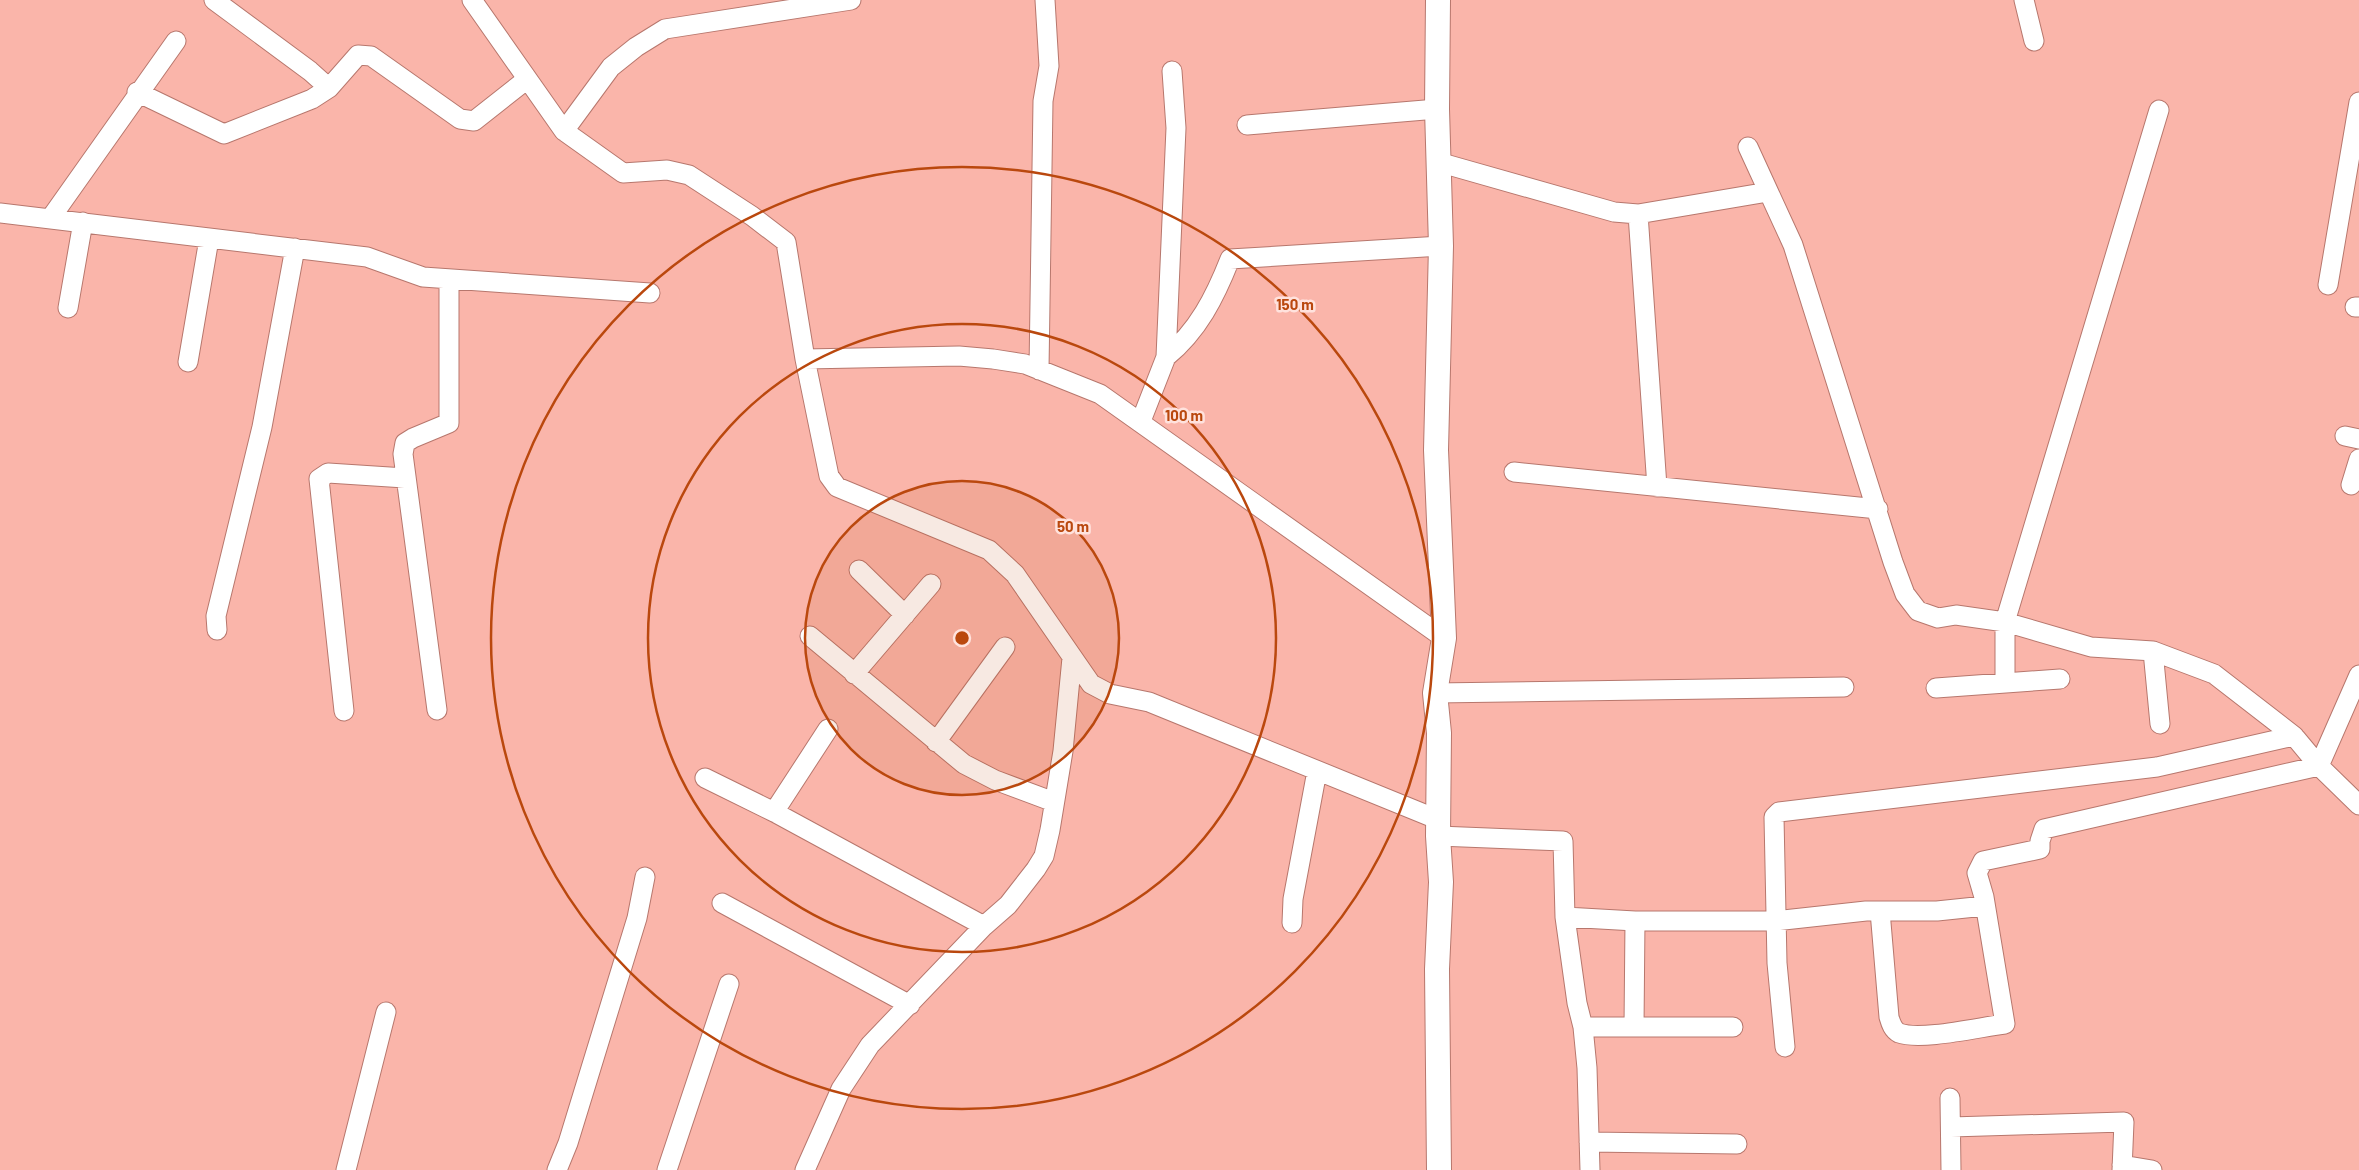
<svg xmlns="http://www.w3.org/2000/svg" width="2359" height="1170" viewBox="0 0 2359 1170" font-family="Barlow,sans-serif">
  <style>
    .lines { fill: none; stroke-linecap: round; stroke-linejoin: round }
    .minor-casing { stroke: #b7776d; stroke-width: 21 }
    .tertiary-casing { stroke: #b7776d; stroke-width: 26 }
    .minor { stroke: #fff; stroke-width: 19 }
    .tertiary { stroke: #fff; stroke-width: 24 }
    .ring { fill: none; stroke: #ba480e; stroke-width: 2.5 }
    .centre { fill: #ba480e; stroke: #ffe2dd; stroke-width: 2.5 }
    .ring-label { font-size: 15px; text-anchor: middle; font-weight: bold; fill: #ba480e; stroke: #ffe2dd; stroke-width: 5; stroke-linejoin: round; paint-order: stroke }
  </style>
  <rect width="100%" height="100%" fill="#fab5aa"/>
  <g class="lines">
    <defs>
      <path id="minor" d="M 214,0 L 310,71 L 329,88
        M 472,0 L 564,131 L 623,173 L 667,170 L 689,175 L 752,216 L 786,242 L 805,359 L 829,476 L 837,487 L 989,550 L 1015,574 L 1091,684 L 1110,694 L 1149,702 L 1439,820
        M 2024,0 L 2034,41
        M 137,92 L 224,134 L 312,99 L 329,88 L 358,55 L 371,56 L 460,119 L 474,121 L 526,80
        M 1247,125 L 1437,109
        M 564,131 L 611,67 L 636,47 L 665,29 L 851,0
        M 1748,147 L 1793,245 L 1893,562 L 1905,594 L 1918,611 L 1938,618 L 1956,615 L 2005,622 L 2091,647 L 2153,651 L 2214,674 L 2294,736 L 2319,766 L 2359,805
        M 1438,162 L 1614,212 L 1638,214 L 1768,192
        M 0,213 L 367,257 L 423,277 L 650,293
        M 1638,214 L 1657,487
        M 50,219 L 176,41
        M 2328,285 L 2359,102
        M 2355,307 L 2359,307
        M 68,308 L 83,222
        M 1166,357 C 1198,331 1215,297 1230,259 L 1441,246
        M 805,359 L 959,356 L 993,359 L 1025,364 L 1100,394 L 1444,638
        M 188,362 L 209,239
        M 1039,370 L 1043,101 L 1049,66 L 1045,0
        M 1141,421 L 1166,357 L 1176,128 L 1172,71
        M 2345,436 L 2359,439
        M 1514,472 L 1878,509
        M 2351,485 L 2359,459
        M 859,570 L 905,615
        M 217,630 L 216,616 L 262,427 L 295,248
        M 810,636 L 964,764 L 995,780 L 1054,802
        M 2153,651 L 2160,724
        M 854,674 L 931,584
        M 2005,683 L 2005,622 L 2159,110
        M 1936,688 L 2060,679
        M 1435,693 L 1844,687
        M 437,710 L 403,454 L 405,443 L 413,438 L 449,423 L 449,279
        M 344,711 L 319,479 L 328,473 L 405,478
        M 936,742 L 1005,647
        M 705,778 L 774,812 L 984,926
        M 774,812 L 828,729
        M 1438,836 L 1563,841 L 1565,917 L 1577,1003 L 1583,1027 L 1587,1068 L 1590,1170
        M 722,903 L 910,1005
        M 1880,911 L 1889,1017 C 1891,1024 1893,1030 1899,1033 C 1921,1041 1980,1027 2005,1024 L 1984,897 L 1977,873 L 1983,861 L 2040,849 L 2040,841 L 2044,829 L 2319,766 L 2359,675
        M 1565,917 L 1635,921 L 1775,921 L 1866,911 L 1937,911 L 1985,906
        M 1292,923 L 1293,899 L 1317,771
        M 1583,1027 L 1733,1027
        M 1634,1027 L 1635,921
        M 1785,1047 L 1777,963 L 1774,817 L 1779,812 L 2157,767 L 2294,736
        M 1950,1098 L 1951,1170
        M 1951,1127 L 2124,1122 L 2122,1170
        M 1589,1142 L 1737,1144
        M 2122,1165 L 2152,1170
        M 346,1170 L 386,1012
        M 557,1170 L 568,1143 L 637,918 L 645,877
        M 667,1170 L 729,984
        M 805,1170 L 841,1089 L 870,1045 L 984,926 L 1008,905 L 1036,869 L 1044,856 L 1050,830 L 1063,751 L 1072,658"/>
      <path id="tertiary" d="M 1438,0 L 1437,109 L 1441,246 L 1436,450 L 1444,638 L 1435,693 L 1439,733 L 1438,836 L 1441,882 L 1437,969 L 1439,1170"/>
    </defs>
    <use href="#minor" class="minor-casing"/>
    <use href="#tertiary" class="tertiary-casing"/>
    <use href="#minor" class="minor"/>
    <use href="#tertiary" class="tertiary"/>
  </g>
  <circle cx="962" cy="638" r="157" fill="#ba480e" fill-opacity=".12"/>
  <g class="ring">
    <circle cx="962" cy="638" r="157"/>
    <circle cx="962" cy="638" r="314"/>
    <circle cx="962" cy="638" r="471"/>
  </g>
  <circle cx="962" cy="638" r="8" class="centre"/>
  <g class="ring-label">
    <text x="1295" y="310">150 m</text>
    <text x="1184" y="421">100 m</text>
    <text x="1073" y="532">50 m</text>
  </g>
</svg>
